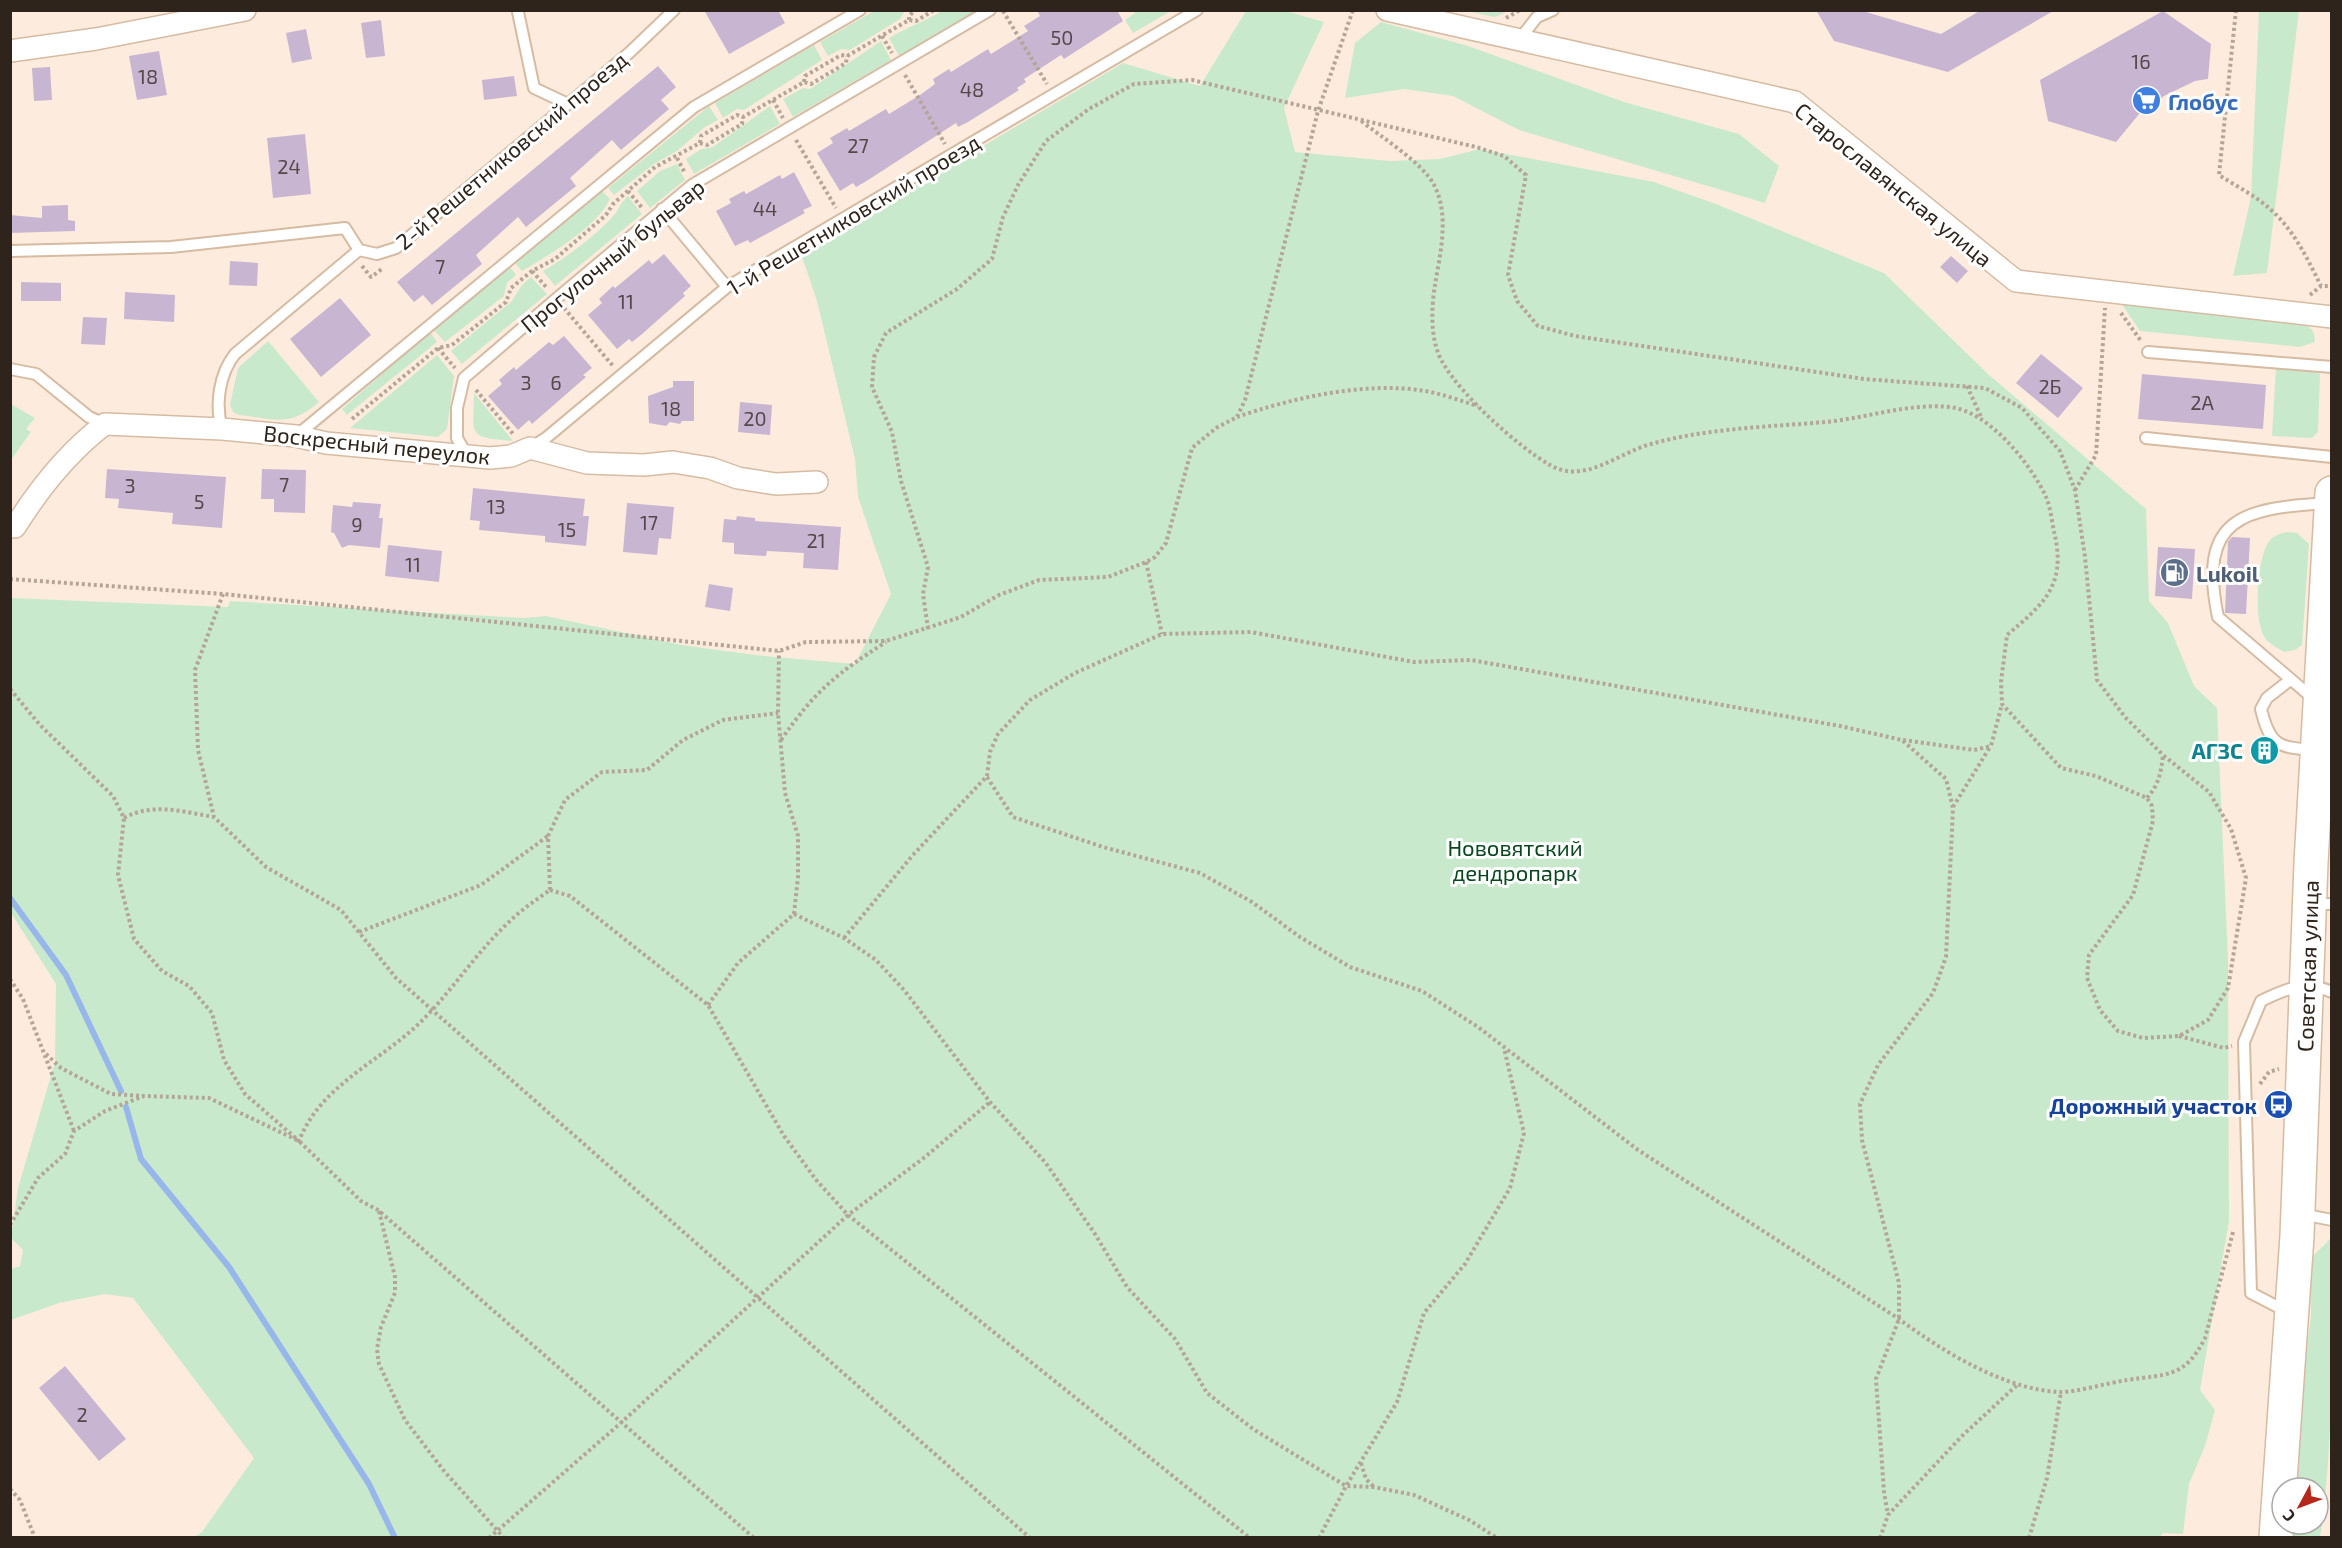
<svg xmlns="http://www.w3.org/2000/svg" width="2342" height="1548" viewBox="0 0 2342 1548" font-family="'Exo 2',sans-serif">
  <style>
    .green { fill: #c9e9cd }
    .lines { fill: none; stroke-linecap: round; stroke-linejoin: round }
    .stream { stroke: #97b7eb; stroke-width: 6 }
    .building { fill: #c8b5d2 }
    .lane-casing { stroke: #d6bba3; stroke-width: 14 }
    .street-casing { stroke: #d6bba3; stroke-width: 24 }
    .primary-casing { stroke: #d6bba3; stroke-width: 36 }
    .path { stroke: #b4a598; stroke-width: 4; stroke-dasharray: 3 3; stroke-linecap: butt }
    .lane { stroke: #fff; stroke-width: 10 }
    .street { stroke: #fff; stroke-width: 21 }
    .primary { stroke: #fff; stroke-width: 33 }
    .labels { text-anchor: middle; dominant-baseline: central; stroke-width: 6; stroke-linejoin: round; paint-order: stroke }
    .number-label { font-size: 20px; fill: #544849 }
    .shop-label { font-size: 22px; font-weight: bold; fill: #366cbe; stroke: #fff; text-anchor: start }
    .street-label { font-size: 22px; fill: #2e241b; stroke: #fff }
    .service-label { font-size: 22px; font-weight: bold; fill: #4e5e75; stroke: #fff; text-anchor: start }
    .culture-label { font-size: 22px; font-weight: bold; fill: #0d838f; stroke: #fff; text-anchor: end }
    .park-label { font-size: 22px; fill: #0a471f; stroke: #fff }
    .transit-label { font-size: 22px; font-weight: bold; fill: #164399; stroke: #fff; text-anchor: end }
  </style>
  <rect width="100%" height="100%" fill="#fdecdd"/>
  <path class="green" d="M 874,11 L 905,11 L 900,19 L 850,50 L 841,49 L 828,56 L 820,42 Z
    M 942,11 L 976,11 L 899,56 L 889,38 C 907,27 924,22 942,11 Z
    M 1133,11 L 1171,11 L 1133,33 L 1125,20 L 1135,13 Z
    M 1246,11 L 1286,11 L 1324,22 L 1284,108 L 1295,152 L 1390,161 L 1440,159 L 1480,149 L 1654,182 L 1716,204 L 1884,273 L 1988,374 L 2146,509 L 2149,601 L 2168,623 L 2194,686 L 2217,708 L 2228,960 L 2229,1221 L 2200,1390 L 2215,1410 L 2205,1446 L 2189,1484 L 2183,1534 L 2163,1533 L 2159,1538 L 194,1537 L 202,1532 L 254,1458 L 133,1298 L 105,1294 L 59,1303 L 11,1320 L 11,1269 L 20,1266 L 23,1250 L 11,1238 L 18,1188 L 55,1062 L 56,984 L 11,913 L 11,598 L 228,607 L 230,601 L 524,618 L 546,616 L 682,645 L 755,655 L 855,664 L 891,594 L 858,497 L 855,459 L 817,301 L 801,254 L 1123,63 L 1200,86 Z
    M 1466,11 L 1509,11 L 1495,17 Z
    M 2259,11 L 2299,11 L 2267,273 L 2233,276 L 2251,197 Z
    M 1381,22 L 1468,46 L 1624,102 L 1739,134 L 1779,166 L 1765,203 L 1519,130 L 1453,96 L 1404,89 L 1345,98 L 1355,43 Z
    M 881,41 L 891,60 L 793,117 L 783,99 L 803,88 L 810,89 Z
    M 814,45 L 822,60 L 744,110 L 737,109 L 723,118 L 715,103 Z
    M 709,106 L 718,120 L 705,127 L 677,151 L 654,164 L 614,195 L 608,188 Z
    M 770,106 L 780,124 L 694,174 L 686,159 L 701,149 L 713,147 Z
    M 677,164 L 685,180 L 650,208 L 637,191 L 660,171 Z
    M 602,191 L 610,199 C 596,228 549,255 522,271 L 515,263 Z
    M 628,196 L 642,214 L 555,286 L 543,271 C 563,260 599,233 614,215 C 619,209 621,202 628,196 Z
    M 510,267 L 516,275 L 507,283 L 504,296 L 445,342 L 434,330 Z
    M 531,277 L 547,294 L 462,364 L 451,351 L 511,302 L 522,285 Z
    M 2121,303 L 2297,322 C 2310,326 2315,329 2315,342 L 2300,347 L 2140,331 Z
    M 430,332 L 437,342 L 347,415 L 342,409 Z
    M 268,341 L 319,402 C 289,428 276,419 239,415 L 233,412 L 230,405 L 238,368 Z
    M 437,355 L 454,376 L 447,429 L 438,437 L 350,428 Z
    M 2276,366 L 2309,368 L 2320,374 L 2318,432 L 2312,438 L 2272,436 Z
    M 474,393 L 513,441 C 467,437 473,437 474,393 Z
    M 11,404 L 35,418 L 26,429 L 31,432 L 11,460 Z
    M 2287,532 L 2297,533 L 2309,544 L 2302,645 L 2295,650 L 2284,652 C 2278,648 2269,644 2265,638 C 2253,621 2257,560 2268,543 C 2272,536 2279,534 2287,532 Z
    M 2331,1238 C 2331,1338 2335,1438 2320,1537 L 2290,1537 L 2289,1524 L 2318,1524 L 2318,1488 L 2289,1488 L 2311,1316 L 2310,1259 Z"/>
  <g class="lines">
    <path class="stream" d="M 10,898 L 66,975 L 121,1091
      M 126,1107 L 141,1159 L 229,1267 L 369,1484 L 395,1538"/>
  </g>
  <path class="building" d="M 704,10 L 778,10 L 785,23 L 729,54 Z
    M 1037,10 L 1117,10 L 1123,21 L 1064,59 L 1061,55 L 1024,79 L 1026,82 L 1017,88 L 1019,90 L 968,122 L 958,127 L 956,123 L 865,182 L 856,187 L 853,183 L 840,191 L 817,153 L 833,143 L 830,138 L 847,128 L 849,131 L 886,109 L 889,114 L 920,95 L 935,84 L 933,79 L 949,69 L 951,72 L 988,49 L 991,54 L 1028,31 L 1024,26 L 1040,16 Z
    M 1816,10 L 1859,10 L 1941,34 L 1981,10 L 2055,10 L 1948,72 L 1834,41 Z
    M 2163,11 L 2211,44 L 2208,79 L 2195,81 L 2164,96 L 2140,113 L 2116,142 L 2048,121 L 2040,80 Z
    M 381,20 L 385,56 L 366,58 L 361,23 Z
    M 306,29 L 312,59 L 292,63 L 286,33 Z
    M 159,51 L 167,95 L 137,100 L 129,56 Z
    M 658,66 L 676,87 L 661,100 L 669,109 L 621,150 L 612,140 L 570,178 L 576,186 L 526,227 L 518,217 L 476,255 L 482,264 L 432,305 L 423,295 L 414,302 L 397,282 Z
    M 50,67 L 52,100 L 34,101 L 32,68 Z
    M 514,76 L 517,96 L 484,100 L 482,80 Z
    M 305,134 L 311,194 L 273,198 L 267,138 Z
    M 794,172 L 812,206 L 803,210 L 805,213 L 750,243 L 748,240 L 735,246 L 716,211 L 731,203 L 729,199 L 744,191 L 746,194 L 780,175 L 782,179 Z
    M 68,205 L 68,220 L 75,221 L 75,231 L 10,233 L 10,215 L 42,218 L 42,206 Z
    M 664,254 L 691,286 L 683,293 L 685,296 L 641,335 L 632,342 L 629,339 L 617,349 L 588,315 L 602,303 L 599,299 L 613,286 L 615,288 L 649,260 L 652,264 Z
    M 1951,256 L 1968,271 L 1957,283 L 1940,267 Z
    M 230,261 L 258,263 L 257,286 L 229,285 Z
    M 21,282 L 61,283 L 61,301 L 21,301 Z
    M 125,292 L 175,295 L 174,322 L 124,319 Z
    M 340,298 L 371,335 L 321,377 L 290,339 Z
    M 83,317 L 107,318 L 105,345 L 81,344 Z
    M 564,336 L 592,368 L 583,375 L 586,377 L 532,424 L 529,420 L 518,430 L 488,396 L 502,384 L 499,380 L 514,367 L 516,370 L 549,342 L 553,345 Z
    M 2041,354 L 2083,388 L 2058,418 L 2016,383 Z
    M 2142,374 L 2266,385 L 2263,429 L 2138,419 Z
    M 673,381 L 694,381 L 694,421 L 682,421 L 680,424 L 670,422 L 666,426 L 649,423 L 648,396 L 673,387 Z
    M 740,402 L 772,405 L 770,435 L 738,432 Z
    M 107,469 L 226,477 L 222,528 L 172,524 L 173,513 L 118,508 L 119,499 L 105,498 Z
    M 262,469 L 306,470 L 305,513 L 274,512 L 274,499 L 261,499 Z
    M 473,488 L 585,499 L 583,516 L 589,516 L 586,546 L 545,542 L 545,536 L 479,530 L 480,521 L 470,520 Z
    M 353,502 L 381,504 L 379,518 L 383,518 L 380,548 L 349,545 L 342,548 L 334,533 L 331,532 L 333,505 L 352,507 Z
    M 627,503 L 674,507 L 671,539 L 659,538 L 657,555 L 623,552 Z
    M 737,516 L 755,518 L 755,521 L 841,527 L 838,570 L 803,568 L 804,553 L 767,551 L 766,556 L 734,554 L 734,543 L 722,542 L 724,519 L 736,520 Z
    M 2232,537 L 2250,538 L 2246,614 L 2225,613 L 2228,542 Z
    M 388,545 L 442,551 L 439,582 L 385,576 Z
    M 2158,547 L 2195,549 L 2192,599 L 2155,596 Z
    M 709,584 L 733,588 L 730,611 L 705,607 Z
    M 65,1366 L 126,1439 L 99,1461 L 39,1388 Z"/>
  <g class="lines">
    <defs>
      <path id="lane" d="M 518,12 L 534,88 L 568,104
        M 1519,40 L 1537,17 L 1553,10
        M 662,209 L 727,287
        M 10,251 L 171,247 L 345,228 L 359,250
        M 2148,352 L 2332,367
        M 10,369 L 36,374 L 89,417 L 105,424
        M 222,429 C 215,405 219,374 235,354 L 359,250 L 377,254 L 396,248 L 629,53 L 674,10
        M 296,436 L 694,107 L 860,10
        M 2146,438 L 2332,457
        M 532,447 L 546,438 L 727,287 L 1197,10
        M 466,454 L 457,438 L 457,408 L 464,378 L 556,299 L 692,185 L 990,10
        M 2290,680 L 2267,698 L 2261,709 C 2270,746 2278,747 2313,750
        M 2315,700 L 2218,617 C 2197,517 2243,508 2329,503
        M 2313,904 L 2332,904
        M 2301,1214 L 2332,1220
        M 2288,1312 L 2251,1293 L 2244,1042 L 2261,1001 C 2285,989 2305,980 2332,992"/>
      <path id="street" d="M 1387,10 L 1795,102 L 2016,281 L 2332,317
        M 10,51 L 96,39 L 245,10
        M 15,527 C 40,487 68,452 105,424 L 222,429 L 296,436 L 326,443 L 490,458 L 511,456 L 530,448 L 587,463 L 644,465 L 673,462 L 710,468 L 738,478 L 776,484 L 817,482"/>
      <path id="primary" d="M 2276,1538 L 2297,1236 L 2311,863 L 2332,493"/>
    </defs>
    <use href="#lane" class="lane-casing"/>
    <use href="#street" class="street-casing"/>
    <use href="#primary" class="primary-casing"/>
    <path class="path" d="M 2236,10 L 2219,175 C 2236,186 2256,196 2270,209 C 2294,230 2307,258 2321,286
      M 1003,11 L 1047,84
      M 1506,18 L 1520,10
      M 909,20 L 909,16 L 915,10
      M 882,36 L 892,53
      M 905,75 L 945,144
      M 804,82 L 805,76 L 841,55 L 847,56 L 909,20 L 916,21 L 934,10
      M 773,100 L 783,118
      M 796,140 L 836,208
      M 700,143 L 701,136 L 737,115 L 743,117 L 804,82 L 811,84 L 846,63 L 847,56
      M 677,158 L 685,173
      M 628,191 L 643,209
      M 362,266 L 371,277 L 382,269
      M 532,271 L 547,288
      M 2310,295 L 2321,286 L 2332,286
      M 564,308 L 613,366
      M 2121,313 L 2141,341
      M 438,348 L 455,368
      M 1967,386 L 1982,419
      M 476,390 L 514,435
      M 1237,417 C 1292,398 1366,381 1425,391 C 1443,394 1461,401 1478,406
      M 352,419 L 438,348 L 452,345 L 506,302 L 511,288 L 532,271 L 555,259 L 606,215 L 613,204 L 655,167 L 700,143 L 707,145 L 742,124 L 743,117
      M 2075,490 L 2096,455 L 2105,308
      M 1146,562 L 1162,634
      M 10,579 L 223,594 L 779,651 L 806,642 L 886,641 L 961,617 L 999,595 L 1039,580 L 1108,577 L 1146,562 L 1155,557 L 1166,543 L 1192,448 L 1216,428 L 1237,417 L 1245,400 L 1318,111 L 1353,10
      M 223,594 L 195,670 L 198,750 L 214,817 L 266,867 L 341,910 L 396,978 L 1030,1538
      M 928,629 L 923,594 L 928,567 L 901,481 L 892,432 L 872,387 L 874,357 L 886,333 L 957,289 L 992,259 L 1003,217 L 1018,185 L 1046,141 L 1089,109 L 1134,84 L 1192,80 L 1476,147 L 1504,156 L 1526,175 L 1508,275 L 1517,301 L 1538,326 L 1575,336 L 1864,379 L 1985,388 L 2022,408 L 2060,451 L 2075,490 L 2085,557 L 2097,680 L 2125,717 L 2163,755 L 2209,792 L 2231,829 L 2246,878 L 2228,988 L 2208,1020 L 2179,1036 L 2143,1038 L 2118,1031 L 2100,1010 L 2087,978 L 2089,955 L 2133,895 L 2153,821 L 2152,806 L 2147,798 L 2096,776 L 2061,768 L 2002,704 L 2001,682 L 2007,635 C 2042,605 2066,587 2055,536 C 2052,524 2051,509 2046,497 C 2031,464 1988,410 1949,407 C 1908,403 1867,418 1826,422 C 1767,427 1708,428 1651,444 C 1618,453 1584,485 1550,465 C 1517,446 1462,396 1443,363 C 1430,342 1431,309 1435,285 C 1440,254 1450,215 1434,185 C 1424,164 1380,136 1361,121
      M 10,689 L 40,725 L 113,796 L 124,818 L 118,875 L 134,939 L 162,971 L 189,986 L 212,1013 L 224,1060 L 245,1094 L 299,1141 C 319,1089 372,1065 412,1030 C 448,998 474,954 510,921 C 521,910 536,900 550,890
      M 781,740 C 815,691 836,674 886,642
      M 1903,740 L 1974,750 L 1991,746 L 2002,704
      M 987,777 L 1013,817 L 1103,847 L 1200,873 L 1252,902 L 1300,937 L 1350,967 L 1422,991 L 1478,1027 L 1638,1150 L 1899,1319 C 1942,1351 2005,1390 2060,1392 C 2078,1392 2107,1383 2127,1380 C 2167,1374 2185,1378 2205,1338 L 2233,1232
      M 2147,798 C 2159,784 2161,773 2163,755
      M 1953,807 L 1990,747
      M 124,818 C 153,802 184,812 214,817
      M 550,890 L 570,896 L 708,1005 L 784,1136 L 817,1181 L 848,1215 L 1250,1538
      M 550,890 L 548,836 L 565,800 L 602,772 L 647,770 L 683,740 L 723,720 L 778,713
      M 794,914 L 844,938 L 876,960 L 904,990 L 990,1102 L 1045,1162 L 1095,1234 L 1127,1287 L 1175,1339 L 1207,1393 L 1253,1429 L 1346,1486 L 1374,1487 L 1414,1495 L 1469,1520 L 1497,1538
      M 359,932 L 481,885 L 548,836
      M 844,938 L 912,856 L 987,776 L 990,752 L 998,734 L 1030,700 L 1075,673 L 1162,634 L 1251,632 L 1414,662 L 1471,660 L 1840,726 L 1902,740 L 1946,779 L 1953,808 L 1946,957 L 1933,993 L 1878,1065 L 1860,1104 L 1862,1140 L 1899,1283 L 1899,1319 L 1876,1379 L 1884,1492 L 1888,1515
      M 10,979 L 23,999 L 74,1131
      M 708,1005 L 738,963 L 794,914 L 798,877 L 798,836 L 785,793 L 778,713 L 779,651
      M 2179,1036 L 2224,1048 L 2232,1046
      M 46,1054 L 61,1068 L 111,1094 L 144,1096
      M 2260,1084 L 2269,1072 L 2279,1069
      M 379,1211 L 395,1277 L 395,1293 L 381,1327 L 377,1349 L 379,1364 L 405,1420 L 444,1471 L 504,1538
      M 10,1225 L 38,1178 L 65,1154 L 74,1131 L 105,1111 L 144,1096 L 209,1098 L 299,1141 L 361,1201 L 378,1210 L 754,1538
      M 1361,1463 L 1366,1479 L 1374,1487
      M 10,1489 L 20,1500 L 35,1538
      M 489,1538 L 623,1421 L 848,1215 L 925,1157 L 990,1102
      M 1319,1538 L 1346,1486 L 1397,1402 L 1424,1313 L 1465,1264 L 1510,1188 L 1524,1133 L 1504,1048
      M 1880,1538 L 1888,1515 L 1962,1436 L 2017,1385
      M 2029,1538 L 2047,1478 L 2061,1392"/>
    <use href="#lane" class="lane"/>
    <use href="#street" class="street"/>
    <use href="#primary" class="primary"/>
  </g>
  <defs>
    <symbol id="supermarket-disc" viewBox="-11 -11 22 22"><circle r="9.5" fill="#3f7fe0" stroke="#fff"/><path d="M-6-5.5h2.5l.6 2H6L4.5 2H-2.5L-4.4-4H-6ZM-1.5 3.2a1.3 1.3 0 1 0 .1 0ZM3 3.2a1.3 1.3 0 1 0 .1 0Z" fill="#fff"/></symbol>
    <symbol id="fuel-disc" viewBox="-11 -11 22 22"><circle r="9.5" fill="#5c6f8a" stroke="#fff"/><path d="M-5.5-6h7V0h2V4h1.3V-2.5L3-4.5l.8-.8L6-3V5H2.5V1h-1V6h-7ZM-4.2-4.7v3.2H.2V-4.7Z" fill="#fff"/></symbol>
    <symbol id="building-disc" viewBox="-11 -11 22 22"><circle r="9.5" fill="#0f9aa8" stroke="#fff"/><path d="M-4-6H4V6H1V3H-1V6H-4ZM-2.5-4.3h1.7v1.8h-1.7ZM.8-4.3h1.7v1.8H.8ZM-2.5-1h1.7V.8h-1.7ZM.8-1h1.7V.8H.8Z" fill="#fff"/></symbol>
    <symbol id="bus-disc" viewBox="-11 -11 22 22"><circle r="9.5" fill="#1a4fb4" stroke="#fff"/><path d="M-5-6H5V4H4V6H2V4H-2V6H-4V4H-5ZM-3.5-4V0h7V-4ZM-3.5 1.2v1.5H-2V1.2ZM2 1.2v1.5H3.5V1.2Z" fill="#fff"/></symbol>
  </defs>
  <g fill-rule="evenodd">
    <use href="#supermarket-disc" x="2130" y="84" width="33" height="33"/>
    <use href="#fuel-disc" x="2158" y="556" width="33" height="33"/>
    <use href="#building-disc" x="2248" y="734" width="33" height="33"/>
    <use href="#bus-disc" x="2262" y="1088" width="33" height="33"/>
  </g>
  <g class="labels">
    <g class="number-label">
      <text x="1062" y="37">50</text>
      <text x="2141" y="61">16</text>
      <text x="148" y="76">18</text>
      <text x="972" y="89">48</text>
      <text x="858" y="145">27</text>
      <text x="289" y="166">24</text>
      <text x="765" y="208">44</text>
      <text x="440" y="266">7</text>
      <text x="626" y="301">11</text>
      <text x="526" y="382">3</text>
      <text x="556" y="382">6</text>
      <text x="2050" y="386">2Б</text>
      <text x="2202" y="402">2А</text>
      <text x="671" y="408">18</text>
      <text x="755" y="418">20</text>
      <text x="284" y="484">7</text>
      <text x="130" y="485">3</text>
      <text x="199" y="501">5</text>
      <text x="496" y="506">13</text>
      <text x="649" y="522">17</text>
      <text x="357" y="524">9</text>
      <text x="567" y="529">15</text>
      <text x="816" y="540">21</text>
      <text x="413" y="564">11</text>
      <text x="82" y="1414">2</text>
    </g>
    <g class="shop-label">
      <text x="2168" y="101">Глобус</text>
    </g>
    <g class="street-label">
      <text transform="translate(511 150) rotate(-40)">2-й Решетниковский проезд</text>
      <text transform="translate(1894 184) rotate(39)">Старославянская улица</text>
      <text transform="translate(853 214) rotate(-31)">1-й Решетниковский проезд</text>
      <text transform="translate(612 255) rotate(-39)">Прогулочный бульвар</text>
      <text transform="translate(377 444) rotate(6)">Воскресный переулок</text>
      <text transform="translate(2307 966) rotate(-88)">Советская улица</text>
    </g>
    <g class="service-label">
      <text x="2196" y="573">Lukoil</text>
    </g>
    <g class="culture-label">
      <text x="2243" y="750">АГЗС</text>
    </g>
    <g class="park-label">
      <text x="1515" y="847">Нововятский<tspan x="1515" dy="25">дендропарк</tspan></text>
    </g>
    <g class="transit-label">
      <text x="2257" y="1105">Дорожный участок</text>
    </g>
  </g>
  <rect width="2342" height="1548" fill="none" stroke="#2e241b" stroke-width="24"/>
  <g transform="translate(2300 1506) rotate(229)"><circle r="28" fill="#ffffff" stroke="#aba7a4" stroke-width="1.5"/>
  <path d="M0-4.5L10 22L0 15L-10 22Z" fill="#b5271b"/>
  <text y="-9" font-size="16" font-weight="bold" text-anchor="middle" fill="#2e241b">С</text>
  </g>
</svg>
